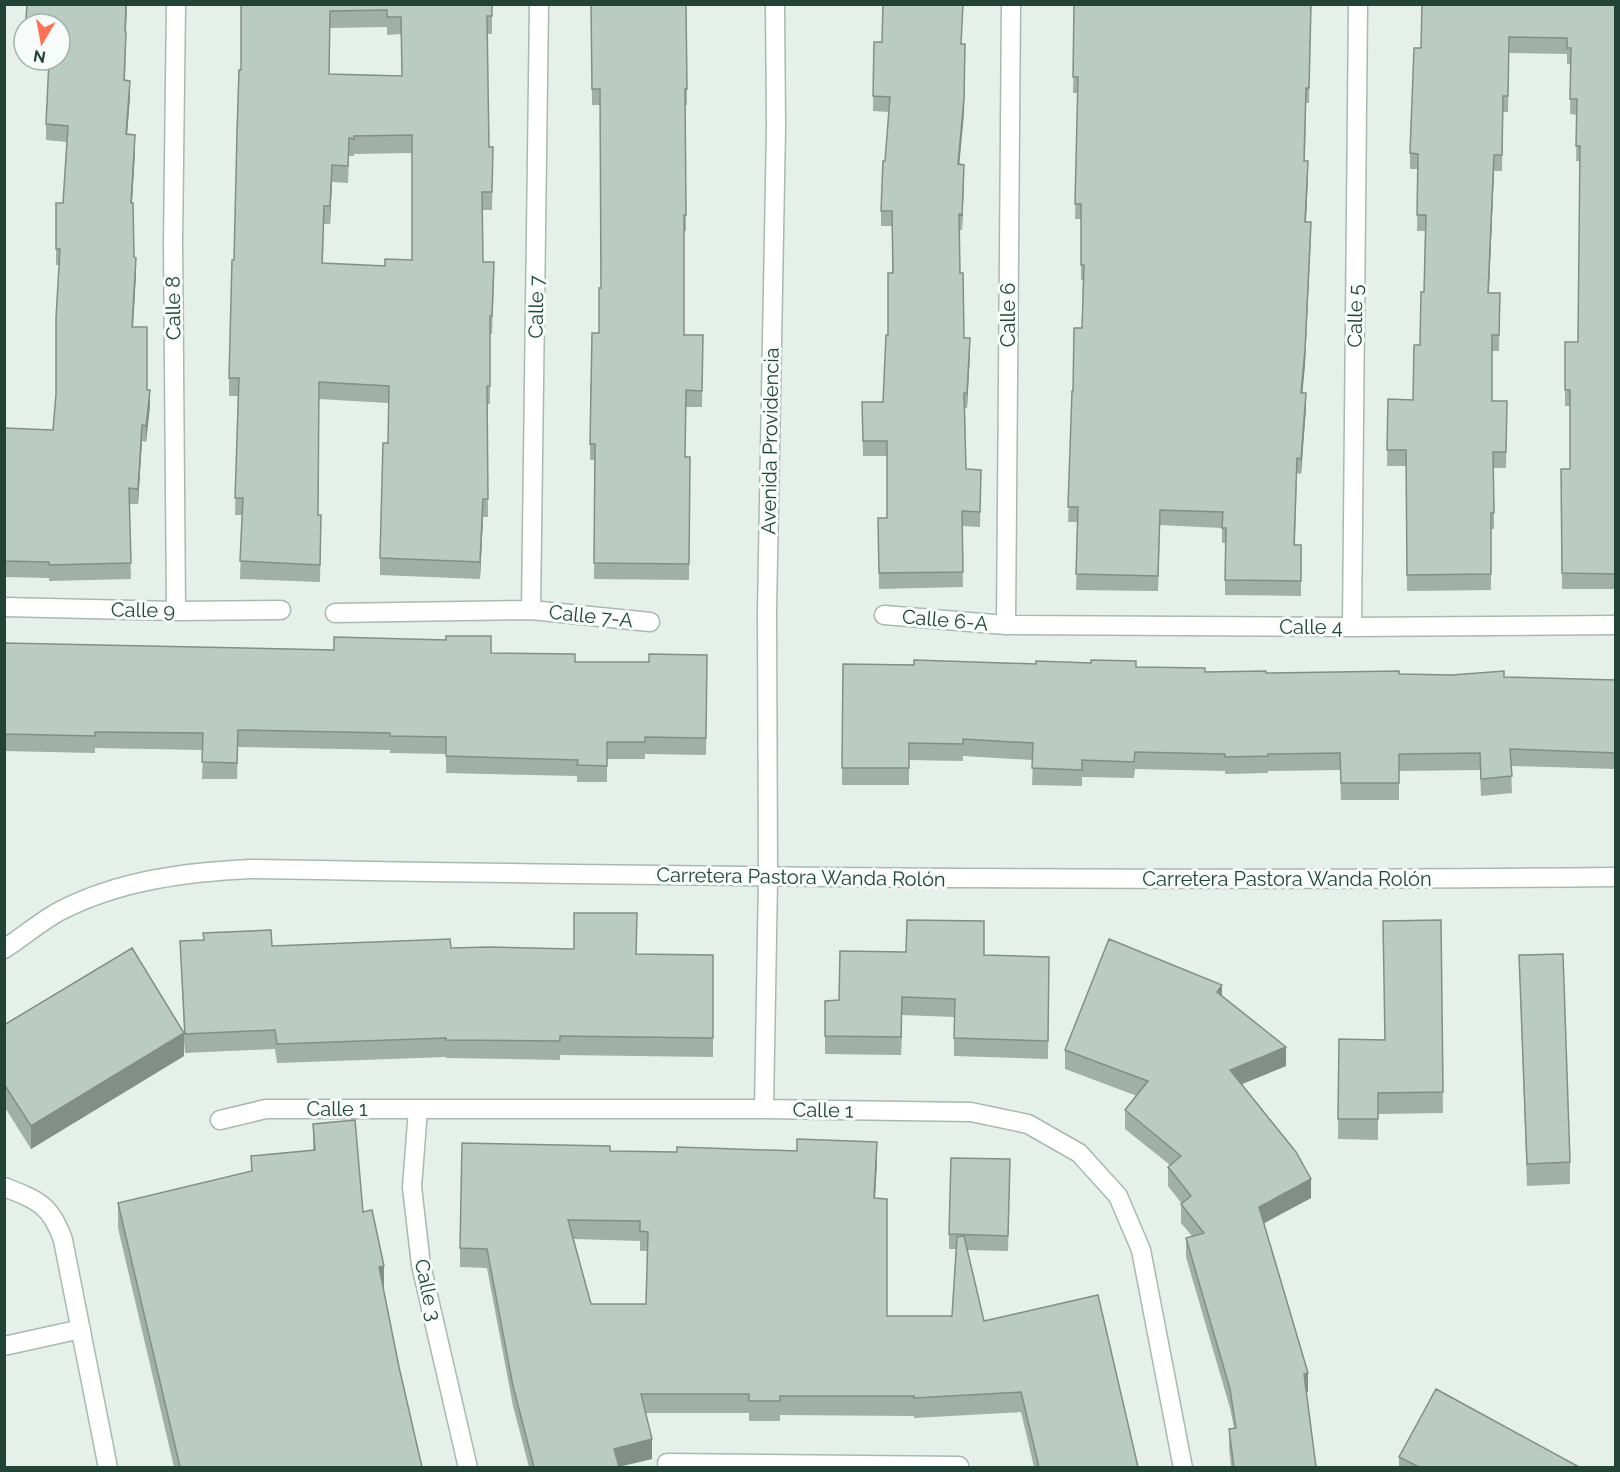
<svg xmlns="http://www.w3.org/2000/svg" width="1620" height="1472" viewBox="0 0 1620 1472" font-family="Raleway,sans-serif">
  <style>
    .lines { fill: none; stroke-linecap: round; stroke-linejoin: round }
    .service-casing { stroke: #a7b9b1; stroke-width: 21 }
    .minor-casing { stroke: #a7b9b1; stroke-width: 21 }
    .tertiary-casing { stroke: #a7b9b1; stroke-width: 21 }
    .service { stroke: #fff; stroke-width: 18 }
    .minor { stroke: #fff; stroke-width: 18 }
    .tertiary { stroke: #fff; stroke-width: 18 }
    .wall { fill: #a0afa8; fill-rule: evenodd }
    .shaded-wall { fill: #828e88 }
    .building { fill: #bacbc3; stroke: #828e88; stroke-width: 1.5; fill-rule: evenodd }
    .labels { text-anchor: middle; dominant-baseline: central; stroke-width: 6; stroke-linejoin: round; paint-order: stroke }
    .street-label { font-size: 20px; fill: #224438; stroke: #f7fbf9 }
  </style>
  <rect width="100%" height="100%" fill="#e5f0ea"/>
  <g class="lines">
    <defs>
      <path id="service" d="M 4,1187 C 38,1200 51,1205 63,1240 L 108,1468
        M 4,1346 L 81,1329"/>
      <path id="minor" d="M 176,4 L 173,241 L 176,611
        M 4,607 L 176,611 L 281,610
        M 531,610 L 539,4
        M 335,613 L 531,610 L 650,622
        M 884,615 L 1006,625 L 1352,627 L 1616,625
        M 1006,625 L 1011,4
        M 1352,627 L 1358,4
        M 418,1109 L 412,1187 L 421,1265 L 468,1468
        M 764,1109 L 768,878
        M 220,1120 L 266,1109 L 764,1109 L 971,1112 L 1028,1124 L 1079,1153 L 1118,1196 L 1141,1250 L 1183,1468
        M 667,1463 L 959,1466"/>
      <path id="tertiary" d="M 768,878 L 767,610 L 776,127 L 775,4
        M 4,949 C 23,937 42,920 62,910 C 121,880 187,872 251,869 C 706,877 1161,882 1616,877"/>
    </defs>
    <use href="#service" class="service-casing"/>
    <use href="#minor" class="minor-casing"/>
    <use href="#tertiary" class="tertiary-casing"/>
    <use href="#service" class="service"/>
    <use href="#minor" class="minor"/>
    <use href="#tertiary" class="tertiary"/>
  </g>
  <path class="wall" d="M 27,4 L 127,4 L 126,32 L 126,47 L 125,80 L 130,96 L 127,135 L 135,151 L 132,203 L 134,257 L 136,273 L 133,327 L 150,406 L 146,442 L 142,441 L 138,504 L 129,504 L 131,579 L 49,581 L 49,578 L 4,577 L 4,428 L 53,430 L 56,395 L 59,265 L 56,265 L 56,203 L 63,203 L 67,142 L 46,140 L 46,124 L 60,24 L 26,24 Z
    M 241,4 L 492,4 L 492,34 L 487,34 L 489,147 L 493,147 L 492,210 L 482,210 L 483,262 L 494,280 L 492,334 L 490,334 L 490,404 L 487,404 L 488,517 L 483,517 L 480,579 L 380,575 L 380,558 L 388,443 L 388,403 L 319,399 L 318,515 L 321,532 L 320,582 L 240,579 L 242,515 L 235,515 L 238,396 L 229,396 L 229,378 L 234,260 L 241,70 ZM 387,27 L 387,35 L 401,34 L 402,76 L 329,74 L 330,28 ZM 412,153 L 412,260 L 385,266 L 323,263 L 324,224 L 330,224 L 332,182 L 348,183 L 349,156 L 354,156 L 354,154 Z
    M 591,4 L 687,44 L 687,105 L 685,105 L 686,231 L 684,231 L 684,335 L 703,335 L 702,407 L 686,407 L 685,457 L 690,457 L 689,580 L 594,579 L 595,460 L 590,460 L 590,388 L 599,333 L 601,288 L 600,105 L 592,105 Z
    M 1074,4 L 1311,4 L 1309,103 L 1306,103 L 1305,161 L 1308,176 L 1306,222 L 1311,238 L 1305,365 L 1302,393 L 1306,408 L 1301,474 L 1297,473 L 1295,545 L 1301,545 L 1301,596 L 1225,595 L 1225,543 L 1222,543 L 1222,528 L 1160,525 L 1158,591 L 1076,590 L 1078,522 L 1068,522 L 1073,391 L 1082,328 L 1083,280 L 1081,280 L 1081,219 L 1075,219 L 1078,93 L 1073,93 Z
    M 1616,4 L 1616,589 L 1562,589 L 1561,469 L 1570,469 L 1570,406 L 1565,406 L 1565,342 L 1578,342 L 1580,161 L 1576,161 L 1577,115 L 1570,114 L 1571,64 L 1567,64 L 1567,54 L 1509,53 L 1508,112 L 1503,112 L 1502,171 L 1494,171 L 1489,293 L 1500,293 L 1499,351 L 1492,351 L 1492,401 L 1507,401 L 1506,468 L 1494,468 L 1494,529 L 1491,529 L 1491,590 L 1407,591 L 1406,466 L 1387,466 L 1388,399 L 1413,400 L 1420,345 L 1424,292 L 1425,231 L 1417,231 L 1418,169 L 1410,169 L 1410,153 L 1421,48 Z
    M 874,42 L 962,44 L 964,113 L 959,164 L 964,180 L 962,230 L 959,230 L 960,273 L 964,338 L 970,353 L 967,408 L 965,408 L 966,469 L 981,470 L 980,527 L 962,526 L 963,587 L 879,589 L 878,518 L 887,518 L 887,456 L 863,456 L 862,402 L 883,402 L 892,273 L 892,226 L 881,226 L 881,211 L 889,112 L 873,111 Z
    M 4,643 L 491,653 L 575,662 L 649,662 L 707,655 L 706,755 L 645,754 L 645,759 L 607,759 L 607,782 L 577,782 L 577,776 L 446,773 L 446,754 L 390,753 L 390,750 L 238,747 L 237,779 L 202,779 L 203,750 L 95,748 L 95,753 L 4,751 Z
    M 843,664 L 1136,667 L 1205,672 L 1266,673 L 1399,674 L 1616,680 L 1616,769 L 1511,766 L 1512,793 L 1481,796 L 1480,770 L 1399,771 L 1399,800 L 1341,800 L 1340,770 L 1268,771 L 1268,773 L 1225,774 L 1225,771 L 1135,769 L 1134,778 L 1082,777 L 1082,786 L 1032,785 L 1033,760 L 963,756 L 963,761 L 909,760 L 909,785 L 842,785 Z
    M 1441,920 L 1443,1113 L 1378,1114 L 1378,1140 L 1338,1139 L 1339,1039 L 1385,1040 Z
    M 180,941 L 272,946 L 451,948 L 637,954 L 713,955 L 713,1057 L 560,1055 L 560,1060 L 446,1058 L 446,1057 L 277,1063 L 275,1049 L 185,1053 L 184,1041 L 184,1056 L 31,1149 L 4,1106 L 4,1025 L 184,1033 Z
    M 1519,955 L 1570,1162 L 1570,1184 L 1527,1186 Z
    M 1049,957 L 1048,1059 L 954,1056 L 954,1017 L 902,1015 L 901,1055 L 825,1054 L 825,1001 L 839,1000 Z
    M 1222,996 L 1286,1066 L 1242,1084 L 1311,1198 L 1264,1223 L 1308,1392 L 1306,1392 L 1316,1467 L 1231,1467 L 1229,1448 L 1229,1429 L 1234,1428 L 1230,1408 L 1186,1257 L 1186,1238 L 1192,1236 L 1181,1223 L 1181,1204 L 1182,1204 L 1168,1186 L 1168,1167 L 1170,1165 L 1125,1129 L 1125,1110 L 1137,1096 L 1065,1069 L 1065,1050 Z
    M 313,1124 L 363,1212 L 384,1290 L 399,1367 L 422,1467 L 174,1467 L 118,1228 L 118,1203 L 251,1172 L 251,1156 L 313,1151 Z
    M 610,1151 L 877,1161 L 875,1198 L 887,1316 L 952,1316 L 956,1249 L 949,1249 L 949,1234 L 1010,1175 L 1008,1251 L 967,1250 L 984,1321 L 1138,1467 L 1034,1467 L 1021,1412 L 914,1418 L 914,1416 L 780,1415 L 780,1421 L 749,1421 L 749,1413 L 646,1413 L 652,1459 L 619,1467 L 529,1467 L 513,1406 L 487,1268 L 460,1267 L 460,1248 ZM 574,1239 L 640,1241 L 640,1251 L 648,1251 L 646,1304 L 591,1304 Z
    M 1399,1457 L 1579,1467 L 1399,1467 Z"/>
  <path class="shaded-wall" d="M 126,4 L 127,4 L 125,47 L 125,31 Z
    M 965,59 L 964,113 L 958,179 L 958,164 Z
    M 130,81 L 130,96 L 126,150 L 126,134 Z
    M 135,135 L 135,151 L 131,219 L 131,203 Z
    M 1494,155 L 1494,171 L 1488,308 L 1488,293 Z
    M 1308,161 L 1308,176 L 1305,237 L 1305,222 Z
    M 332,165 L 332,182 L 330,224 L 330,206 Z
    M 964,165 L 964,180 L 962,230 L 962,215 Z
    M 1311,222 L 1305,365 L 1301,408 L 1301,393 Z
    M 136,258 L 136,273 L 132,343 L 132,327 Z
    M 970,338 L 970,353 L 967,408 L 967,393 Z
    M 150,390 L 150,406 L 146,442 L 146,426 Z
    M 1306,393 L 1306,408 L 1301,474 L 1301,459 Z
    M 142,425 L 142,441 L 138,504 L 138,489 Z
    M 483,499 L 483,517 L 480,579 L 480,562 Z
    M 1222,985 L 1222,1003 L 1217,992 Z
    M 902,997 L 902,1015 L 901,1055 L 901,1037 Z
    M 184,1033 L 184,1056 L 31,1149 L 31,1126 Z
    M 1286,1047 L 1286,1066 L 1230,1089 L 1230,1070 Z
    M 877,1142 L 877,1161 L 874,1218 L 874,1198 Z
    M 1311,1179 L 1311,1198 L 1259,1226 L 1259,1207 Z
    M 384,1266 L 384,1290 L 379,1267 Z
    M 1308,1373 L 1308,1392 L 1304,1393 L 1304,1374 Z
    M 652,1439 L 652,1459 L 617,1467 L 614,1449 Z"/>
  <path class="building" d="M 27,4 L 126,4 L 125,31 L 126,32 L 124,80 L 130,81 L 126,134 L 135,135 L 131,203 L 133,203 L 134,257 L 136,258 L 132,327 L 147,327 L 147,390 L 150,390 L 146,426 L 142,425 L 138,489 L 129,488 L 131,563 L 49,565 L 49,562 L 4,561 L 4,428 L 53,430 L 56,394 L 56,318 L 60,249 L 56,249 L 56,203 L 63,203 L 68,126 L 46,124 L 49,60 L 60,60 L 60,24 L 51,24 L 51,20 L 26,19 Z
    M 241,4 L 492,4 L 492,16 L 487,16 L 489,147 L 493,147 L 492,192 L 482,192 L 483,262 L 494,262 L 492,316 L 490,316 L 490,386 L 487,386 L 488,499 L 483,499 L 480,562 L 380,558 L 383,443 L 388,443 L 389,386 L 319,382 L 318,515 L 321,515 L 320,565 L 240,561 L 243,498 L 235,498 L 239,378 L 229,378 L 232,260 L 234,260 L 237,133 L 239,70 L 241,70 ZM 387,10 L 387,17 L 401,17 L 402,76 L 329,74 L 330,11 ZM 412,135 L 412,260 L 385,259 L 385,266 L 322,263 L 324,206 L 330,206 L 332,165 L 348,166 L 349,138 L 354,139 L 354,136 Z
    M 591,4 L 686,4 L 687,89 L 685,89 L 686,215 L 684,215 L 684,335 L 703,335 L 702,391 L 686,390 L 685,457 L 690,457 L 689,564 L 594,563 L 595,444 L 590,444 L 592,333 L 599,333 L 599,288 L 601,288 L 600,89 L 592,89 Z
    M 883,4 L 963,4 L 961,44 L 965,44 L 964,98 L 958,164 L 964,165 L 962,215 L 959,214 L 960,273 L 963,273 L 964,338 L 970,338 L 967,393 L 964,393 L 966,469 L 981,470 L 980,512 L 962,511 L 963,572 L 879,573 L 878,518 L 887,518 L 887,441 L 863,441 L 862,402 L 883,402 L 886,335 L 888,335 L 888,273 L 893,273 L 892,211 L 881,211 L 883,161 L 885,161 L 890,97 L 873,96 L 874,42 L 882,42 Z
    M 1074,4 L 1311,4 L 1309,88 L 1306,88 L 1304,161 L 1308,161 L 1305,222 L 1311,222 L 1305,350 L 1301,393 L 1306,393 L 1301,459 L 1297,458 L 1294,545 L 1301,545 L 1301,581 L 1225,580 L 1226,528 L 1222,528 L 1223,512 L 1160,510 L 1158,576 L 1076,574 L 1078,507 L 1068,507 L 1072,391 L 1073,391 L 1074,328 L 1082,328 L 1084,265 L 1081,265 L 1081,204 L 1075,204 L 1078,77 L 1073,77 Z
    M 1422,4 L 1616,4 L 1616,574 L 1562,573 L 1561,469 L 1570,469 L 1570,390 L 1565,390 L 1565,342 L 1578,342 L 1580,146 L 1576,146 L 1577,99 L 1570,99 L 1571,48 L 1567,48 L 1567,38 L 1509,37 L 1508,96 L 1503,96 L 1502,155 L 1494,155 L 1488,293 L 1500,293 L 1499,335 L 1492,335 L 1492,401 L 1507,401 L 1506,452 L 1493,452 L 1494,513 L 1491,513 L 1491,574 L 1407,575 L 1406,450 L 1387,450 L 1388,399 L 1413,400 L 1414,345 L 1420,345 L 1421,292 L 1424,292 L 1426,215 L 1417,215 L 1418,154 L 1410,153 L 1414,48 L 1421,48 Z
    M 446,636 L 491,636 L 491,653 L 575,654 L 575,662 L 649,662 L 649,654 L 707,655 L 706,738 L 645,737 L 645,742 L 607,742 L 607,766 L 577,765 L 578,760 L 446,756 L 446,737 L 390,736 L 390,733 L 238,730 L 237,763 L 202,762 L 203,733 L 95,732 L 95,736 L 4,734 L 4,643 L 334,650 L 334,637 L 446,640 Z
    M 914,660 L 1036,664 L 1036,661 L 1091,663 L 1091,660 L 1136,661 L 1136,667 L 1205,668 L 1205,672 L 1266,671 L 1266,673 L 1399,671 L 1399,674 L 1452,675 L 1504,671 L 1504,677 L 1616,680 L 1616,753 L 1510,749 L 1512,776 L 1481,779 L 1480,753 L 1399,754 L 1399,783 L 1341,783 L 1340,753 L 1268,754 L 1268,756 L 1225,757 L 1225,754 L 1135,752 L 1134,762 L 1082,760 L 1082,770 L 1032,768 L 1033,743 L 963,739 L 963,744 L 909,743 L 909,768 L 842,768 L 843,664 L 914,665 Z
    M 574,913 L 637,913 L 636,954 L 713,955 L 713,1038 L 560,1036 L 560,1041 L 446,1040 L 446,1038 L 277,1044 L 275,1030 L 185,1034 L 180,941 L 204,940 L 203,933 L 271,930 L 272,946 L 450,939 L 451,948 L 489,947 L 574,949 Z
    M 907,920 L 984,921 L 984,955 L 1049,957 L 1048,1041 L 954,1038 L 955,999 L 902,997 L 901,1037 L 825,1036 L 825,1001 L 839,1000 L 840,951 L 906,952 Z
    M 1441,920 L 1443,1092 L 1378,1093 L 1378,1119 L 1338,1119 L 1339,1039 L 1385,1040 L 1383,921 Z
    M 1109,939 L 1222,985 L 1217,992 L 1286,1047 L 1230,1070 L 1296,1152 L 1311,1179 L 1259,1207 L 1308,1373 L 1304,1374 L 1316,1467 L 1234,1467 L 1229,1429 L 1236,1428 L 1230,1389 L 1186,1238 L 1204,1233 L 1181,1204 L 1191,1196 L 1168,1167 L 1181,1156 L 1125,1110 L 1148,1081 L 1065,1050 Z
    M 132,948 L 184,1033 L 31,1126 L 4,1084 L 4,1025 Z
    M 1563,954 L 1570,1162 L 1527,1164 L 1519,955 Z
    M 355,1120 L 363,1212 L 372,1210 L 384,1266 L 379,1267 L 399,1367 L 422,1467 L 180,1467 L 118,1203 L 252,1171 L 251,1156 L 315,1150 L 313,1124 Z
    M 797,1139 L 877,1142 L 874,1198 L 887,1199 L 887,1316 L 952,1316 L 957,1237 L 964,1236 L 984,1321 L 1098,1295 L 1138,1467 L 1039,1467 L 1021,1392 L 914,1398 L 914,1396 L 780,1396 L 780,1401 L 749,1401 L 749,1394 L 641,1394 L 652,1439 L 614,1449 L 619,1467 L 534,1467 L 513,1386 L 487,1249 L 460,1248 L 462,1143 L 610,1146 L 610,1151 L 677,1152 L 677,1147 L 797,1151 ZM 568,1220 L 640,1221 L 640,1231 L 648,1232 L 646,1304 L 591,1304 Z
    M 951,1158 L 1010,1159 L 1008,1236 L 949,1234 Z
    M 1436,1389 L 1579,1467 L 1419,1467 L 1399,1457 Z"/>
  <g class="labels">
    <g class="street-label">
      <text transform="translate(536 307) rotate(-89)">Calle 7</text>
      <text transform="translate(173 308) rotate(-91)">Calle 8</text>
      <text transform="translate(1008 315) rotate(-90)">Calle 6</text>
      <text transform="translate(1355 316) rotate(-89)">Calle 5</text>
      <text transform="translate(770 441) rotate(-89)">Avenida Providencia</text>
      <text transform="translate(143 610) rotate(1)">Calle 9</text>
      <text transform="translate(591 616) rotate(6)">Calle 7-A</text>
      <text transform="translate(945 620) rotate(5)">Calle 6-A</text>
      <text x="1311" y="627">Calle 4</text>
      <text transform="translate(801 877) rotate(1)">Carretera Pastora Wanda Rolón</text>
      <text x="1287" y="879">Carretera Pastora Wanda Rolón</text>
      <text x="337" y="1109">Calle 1</text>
      <text transform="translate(823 1110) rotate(1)">Calle 1</text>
      <text transform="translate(428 1290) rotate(78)">Calle 3</text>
    </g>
  </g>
  <rect width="1620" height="1472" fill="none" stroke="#224438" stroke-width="12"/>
  <g transform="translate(42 42) rotate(190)"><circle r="28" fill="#f7fbf9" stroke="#a2b2ac" stroke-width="1.5"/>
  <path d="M0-4.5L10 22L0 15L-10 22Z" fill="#fe7155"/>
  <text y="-9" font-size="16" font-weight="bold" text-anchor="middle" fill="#224438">N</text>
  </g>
</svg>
